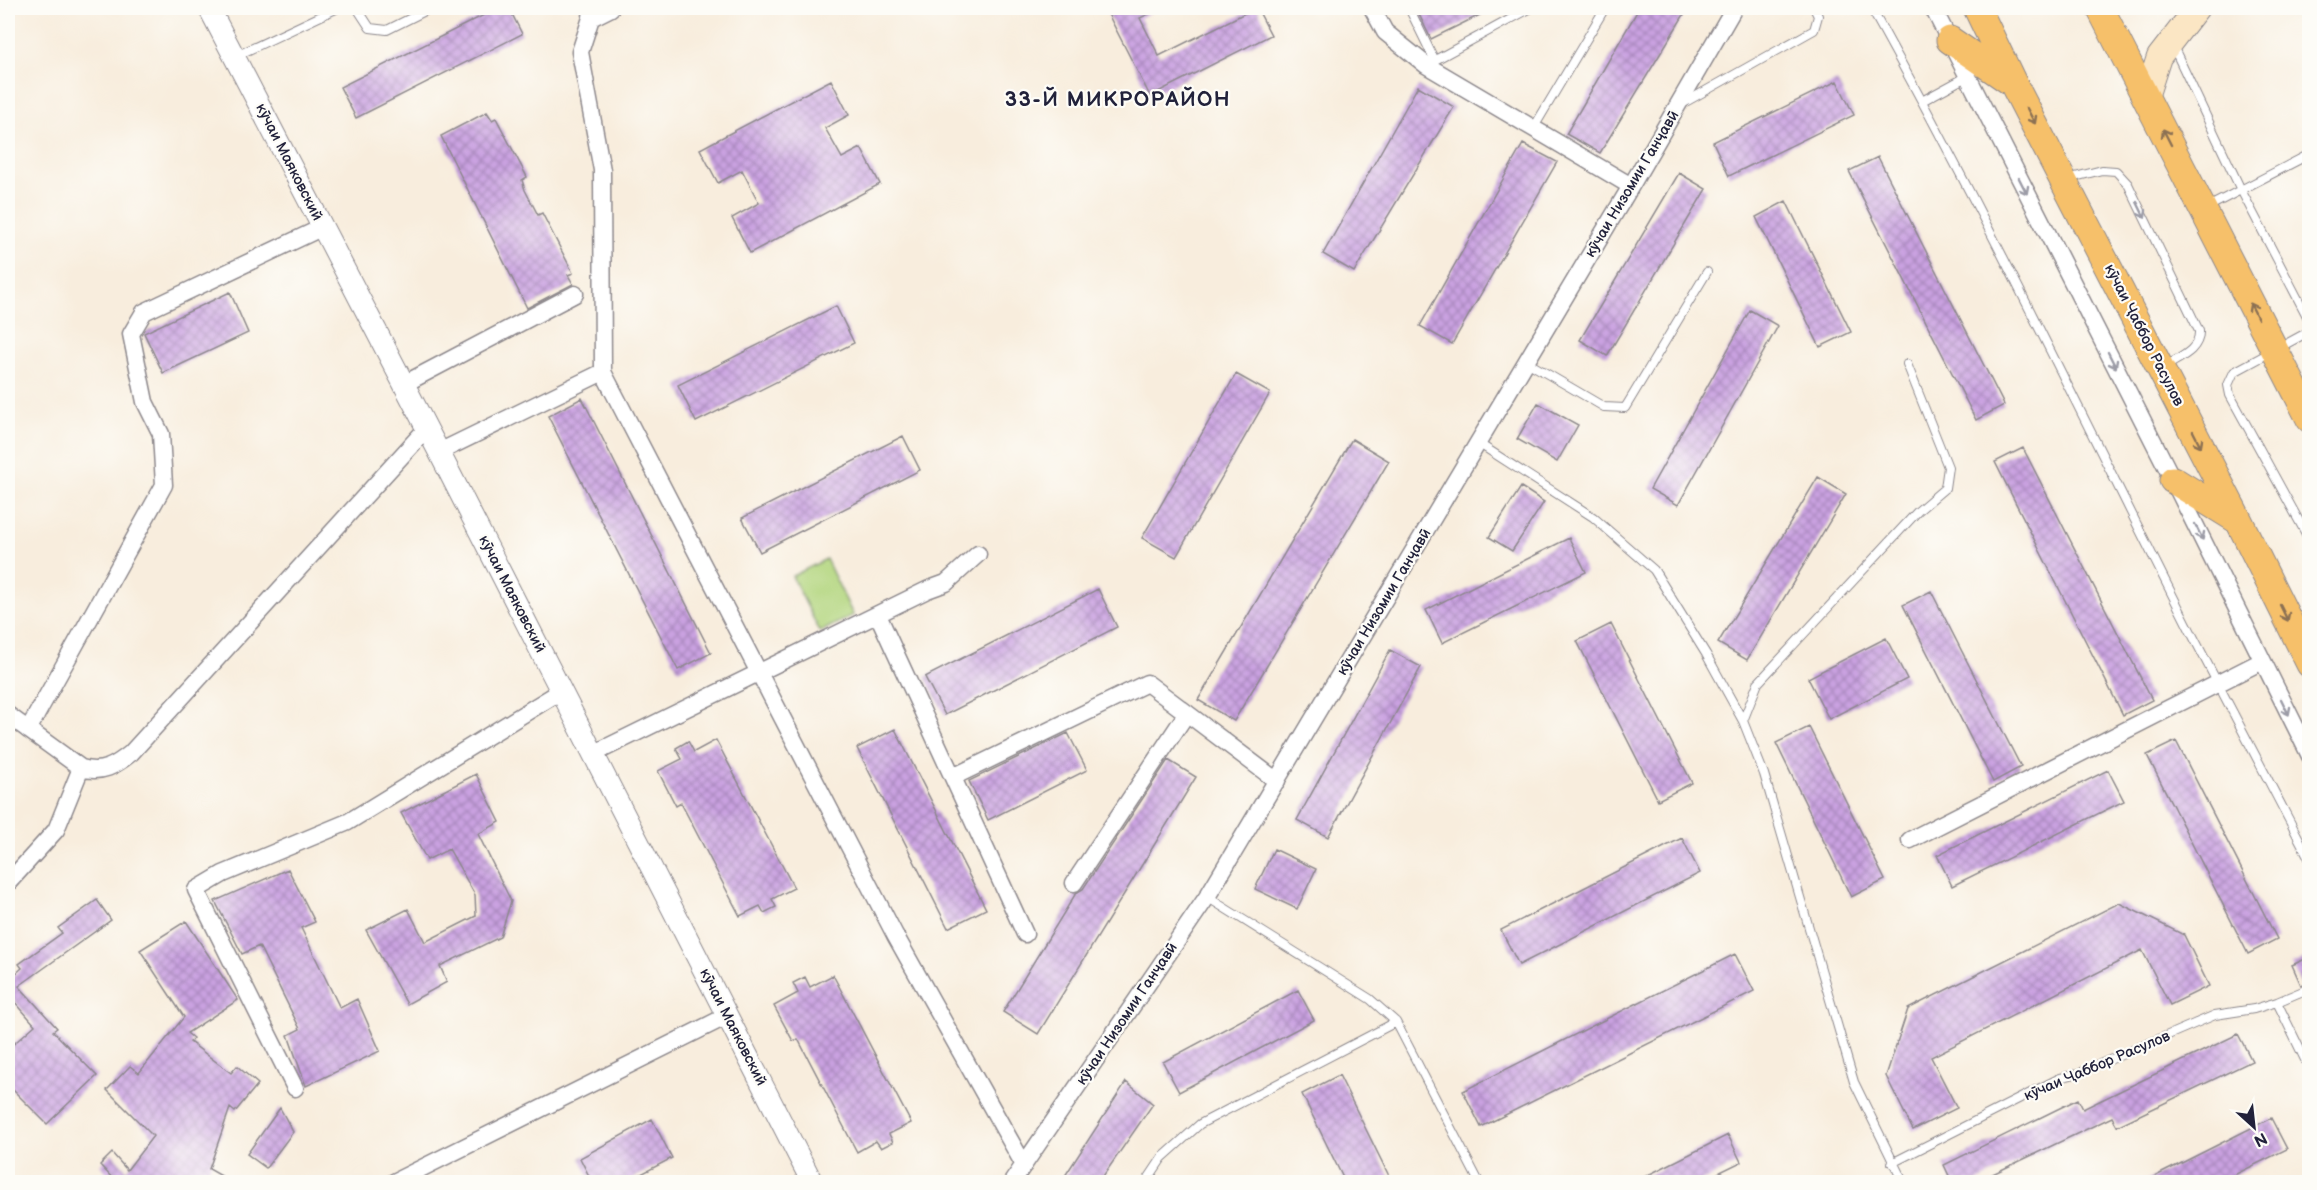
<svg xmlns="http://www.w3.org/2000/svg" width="2317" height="1190" viewBox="0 0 2317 1190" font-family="'Balsamiq Sans',sans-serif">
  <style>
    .grass { fill: #b2d57e; stroke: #6a7c5c; stroke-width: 1.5 }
    .building { fill: url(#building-cross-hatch) }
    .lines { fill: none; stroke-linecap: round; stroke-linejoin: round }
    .service-casing { stroke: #8d888c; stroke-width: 10 }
    .minor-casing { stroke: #8d888c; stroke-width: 19 }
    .tertiary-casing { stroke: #8d888c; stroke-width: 23 }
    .secondary-casing { stroke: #8d888c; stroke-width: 26 }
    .primary-casing { stroke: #8d888c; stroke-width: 29 }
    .service { stroke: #fff; stroke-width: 8 }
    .minor { stroke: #fff; stroke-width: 16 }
    .tertiary { stroke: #fff; stroke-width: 21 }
    .secondary { stroke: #fbe6c4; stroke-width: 24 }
    .primary { stroke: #f6c06b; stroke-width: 27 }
    .oneway { stroke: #8c7153 }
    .oneway2 { stroke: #9c9ca7 }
    .labels { text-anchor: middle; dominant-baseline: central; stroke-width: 4.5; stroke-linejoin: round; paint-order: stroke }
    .street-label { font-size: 15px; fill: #22223b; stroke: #fdfcf7 }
    .district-label { font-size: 21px; font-weight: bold; letter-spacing: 1.5px; fill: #22223b; stroke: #fdfcf7 }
  </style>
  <defs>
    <pattern id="building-cross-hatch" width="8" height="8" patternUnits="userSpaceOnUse" patternTransform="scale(1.5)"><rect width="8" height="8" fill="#caa2e1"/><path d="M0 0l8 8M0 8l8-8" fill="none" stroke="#a484b8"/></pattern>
  </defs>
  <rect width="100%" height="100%" fill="#fdfcf7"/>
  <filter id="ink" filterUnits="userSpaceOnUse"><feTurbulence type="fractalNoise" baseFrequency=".0167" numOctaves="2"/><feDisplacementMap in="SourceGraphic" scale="12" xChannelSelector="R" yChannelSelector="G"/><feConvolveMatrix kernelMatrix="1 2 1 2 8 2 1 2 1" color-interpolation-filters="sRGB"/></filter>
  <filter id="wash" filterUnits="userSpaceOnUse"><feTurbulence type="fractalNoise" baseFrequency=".008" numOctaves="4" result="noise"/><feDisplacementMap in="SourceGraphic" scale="24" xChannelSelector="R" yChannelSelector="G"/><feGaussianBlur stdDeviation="1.35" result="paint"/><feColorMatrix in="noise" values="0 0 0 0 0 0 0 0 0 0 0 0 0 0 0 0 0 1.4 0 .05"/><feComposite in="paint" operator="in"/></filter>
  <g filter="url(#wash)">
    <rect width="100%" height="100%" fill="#f8eddd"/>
    <path class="grass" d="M 826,559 L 853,615 L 820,632 L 792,576 Z"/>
    <g id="blocks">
      <path class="building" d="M 498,8 L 509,8 L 522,34 L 356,118 L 340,87 Z
        M 1105,8 L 1161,8 L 1140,18 L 1159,56 L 1255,8 L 1257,8 L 1271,35 L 1150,96 Z
        M 1416,8 L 1494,8 L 1431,39 Z
        M 1639,8 L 1688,8 L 1600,153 L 1566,134 Z
        M 831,80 L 849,115 L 825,128 L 842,158 L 861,148 L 880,184 L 750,253 L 732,218 L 759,203 L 742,170 L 718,183 L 700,149 Z
        M 1837,81 L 1854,115 L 1729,176 L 1713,142 Z
        M 1418,86 L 1454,107 L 1354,272 L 1323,254 Z
        M 487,112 L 492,120 L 496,118 L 527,177 L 522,180 L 525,190 L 538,215 L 542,213 L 573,273 L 568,275 L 573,284 L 527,308 L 441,136 Z
        M 1523,144 L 1557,162 L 1452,344 L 1420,326 Z
        M 1878,157 L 2004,405 L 1976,420 L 1849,171 Z
        M 1679,173 L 1706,189 L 1607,356 L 1580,340 Z
        M 1786,201 L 1851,332 L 1820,347 L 1756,217 Z
        M 230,292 L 248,333 L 163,373 L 144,333 Z
        M 836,306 L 854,343 L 696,422 L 678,385 Z
        M 1750,310 L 1778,326 L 1678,505 L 1650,489 Z
        M 1236,374 L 1270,393 L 1176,557 L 1142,538 Z
        M 582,398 L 711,653 L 678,670 L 548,416 Z
        M 1538,403 L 1578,425 L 1557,462 L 1517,439 Z
        M 903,436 L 920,470 L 760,552 L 742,518 Z
        M 1352,439 L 1389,461 L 1234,721 L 1198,700 Z
        M 2023,448 L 2152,700 L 2123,715 L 1995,462 Z
        M 1818,477 L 1846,494 L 1747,660 L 1718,643 Z
        M 1521,487 L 1544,502 L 1512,551 L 1489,537 Z
        M 1569,538 L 1586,572 L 1442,643 L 1426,610 Z
        M 1098,589 L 1117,627 L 945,715 L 925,677 Z
        M 1931,591 L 2021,767 L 1993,782 L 1903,605 Z
        M 1611,624 L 1692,783 L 1658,800 L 1577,641 Z
        M 1886,638 L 1907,679 L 1829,719 L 1808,678 Z
        M 1390,650 L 1421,667 L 1328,837 L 1297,820 Z
        M 1809,727 L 1885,880 L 1851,897 L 1776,743 Z
        M 895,729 L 986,909 L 948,928 L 857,748 Z
        M 1068,733 L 1087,770 L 988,820 L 969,781 Z
        M 716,740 L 794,888 L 772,899 L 776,907 L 764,913 L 760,906 L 740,916 L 681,803 L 676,806 L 658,771 L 682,759 L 676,748 L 688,741 L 694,752 Z
        M 2176,741 L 2277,939 L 2248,954 L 2147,755 Z
        M 1168,760 L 1196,777 L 1038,1034 L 1003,1012 L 1076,893 L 1083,889 Z
        M 2108,770 L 2124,801 L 1952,886 L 1937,855 Z
        M 476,774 L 500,822 L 478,834 L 511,901 L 500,937 L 440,966 L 447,982 L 407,1004 L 366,930 L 408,909 L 425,942 L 476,916 L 475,895 L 449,849 L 427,860 L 401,813 Z
        M 1682,838 L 1700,873 L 1519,965 L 1501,930 Z
        M 1274,849 L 1316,869 L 1297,909 L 1255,889 Z
        M 288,869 L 315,922 L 301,928 L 340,1008 L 357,999 L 380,1051 L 306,1086 L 288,1035 L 300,1029 L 259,946 L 242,954 L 215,901 Z
        M 97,900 L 111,920 L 19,986 L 57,1028 L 53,1031 L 97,1076 L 47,1124 L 8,1085 L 8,1049 L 35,1025 L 8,994 L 8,972 L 12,977 L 22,968 L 19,964 L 62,933 L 58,928 Z
        M 2119,903 L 2184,935 L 2209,986 L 2170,1005 L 2142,950 L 1931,1057 L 1957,1108 L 1913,1130 L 1886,1076 L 1908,1009 Z
        M 186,921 L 238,1000 L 187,1033 L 193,1038 L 190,1042 L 231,1073 L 237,1066 L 258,1084 L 235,1112 L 230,1108 L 209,1169 L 232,1182 L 116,1182 L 100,1165 L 112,1153 L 127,1170 L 153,1136 L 107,1090 L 130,1066 L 139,1073 L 184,1017 L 140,950 Z
        M 1735,954 L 1754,991 L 1481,1127 L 1463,1091 Z
        M 2310,957 L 2310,982 L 2301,985 L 2292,965 Z
        M 833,975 L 911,1123 L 889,1134 L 893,1142 L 881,1148 L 876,1141 L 857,1152 L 798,1039 L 793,1041 L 774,1006 L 798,993 L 793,983 L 805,977 L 810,987 Z
        M 1298,990 L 1314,1020 L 1179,1092 L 1163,1062 Z
        M 2238,1034 L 2252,1061 L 2117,1126 L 2112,1117 L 1976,1182 L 1952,1182 L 1944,1165 L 2078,1099 L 2083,1109 Z
        M 1339,1075 L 1392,1182 L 1345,1182 L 1302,1094 Z
        M 1126,1082 L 1153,1104 L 1099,1182 L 1061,1182 Z
        M 280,1108 L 293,1132 L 266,1168 L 247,1154 Z
        M 2271,1118 L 2287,1149 L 2220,1182 L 2144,1182 Z
        M 652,1119 L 672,1158 L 626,1182 L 592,1182 L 580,1158 Z
        M 1728,1135 L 1741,1162 L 1700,1182 L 1634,1182 Z"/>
    </g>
  </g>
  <g filter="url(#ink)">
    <use href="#blocks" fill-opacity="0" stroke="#8d888c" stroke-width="1.5"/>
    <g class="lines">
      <defs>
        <path id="service" d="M 357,8 L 370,28 L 387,30 L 429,9
          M 1409,8 L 1434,59
          M 1871,8 C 1986,214 2087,427 2194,638 C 2232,712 2271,786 2310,860
          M 2172,44 L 2241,190 L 2310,322
          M 236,56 L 338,8
          M 1426,65 L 1531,8
          M 1922,101 L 1968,76
          M 1682,104 L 1814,30 L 1818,16 L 1814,8
          M 1533,129 L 1605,8
          M 2067,179 L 2102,170 L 2116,171 L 2128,184 L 2199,331 C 2200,351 2178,358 2163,368
          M 2206,208 L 2310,154
          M 2310,331 L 2234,372 L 2228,385 L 2230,395 L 2310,541
          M 1527,362 L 1604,407 L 1625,408 L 1707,272
          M 1478,443 L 1593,517 L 1654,570 L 1706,654 L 1743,721
          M 1207,897 L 1370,999 L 1396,1022 L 1479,1182
          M 2277,1002 L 2310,1070
          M 1892,1163 L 2060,1078 L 2079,1073 L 2215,1015 L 2254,1009 L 2277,1002 L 2310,988
          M 1146,1182 L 1162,1158 L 1200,1124 L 1396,1022
          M 1903,1182 L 1854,1082 L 1764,774 L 1743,721 L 1758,683 L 1918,511 L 1945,488 L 1948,467 L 1907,364"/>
        <path id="minor" d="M 1372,8 L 1385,32 L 1426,65 L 1631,186
          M 1933,8 L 2173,480 L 2310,756
          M 591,18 L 611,8
          M 603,372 L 895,935 L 1024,1165
          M 404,384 L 575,294
          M 439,452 L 603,372 L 602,170 L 580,52 L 591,18 L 592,8
          M 878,615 L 1025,934
          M 8,715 L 81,768 L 56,830 L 8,883
          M 28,730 L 164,485 L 161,434 L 145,402 L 131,334 L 144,312 L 323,227
          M 593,754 L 927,590 L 946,583 L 978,554
          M 81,768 C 102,774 115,766 131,753 L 427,428
          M 953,777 L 1147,683 L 1277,781
          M 1910,840 L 2262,661
          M 1074,883 L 1187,713
          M 295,1088 L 196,890 L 223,874 L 348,822 L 561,691
          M 394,1182 L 727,1016
          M 1012,1182 L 1207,897 L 1631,186 L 1734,8"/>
        <path id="tertiary" d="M 209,8 L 439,452 L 812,1182"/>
        <path id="secondary" d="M 2146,97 L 2159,57 L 2197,8"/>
        <path id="primary" d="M 1977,8 L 2013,83 L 2239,521 L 2310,664
          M 2100,8 L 2310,419
          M 1950,40 L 2011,82
          M 2173,480 L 2239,521"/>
      </defs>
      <use href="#service" class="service-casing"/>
      <use href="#minor" class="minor-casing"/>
      <use href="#tertiary" class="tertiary-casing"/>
      <use href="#secondary" class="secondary-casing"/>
      <use href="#primary" class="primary-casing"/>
      <use href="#service" class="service"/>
      <use href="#minor" class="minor"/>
      <use href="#tertiary" class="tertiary"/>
      <use href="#secondary" class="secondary"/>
      <use href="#primary" class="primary"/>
    </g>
    <defs><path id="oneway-shaft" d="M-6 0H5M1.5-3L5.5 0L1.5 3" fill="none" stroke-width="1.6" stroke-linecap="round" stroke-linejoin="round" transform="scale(1.5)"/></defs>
    <g class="oneway">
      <use href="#oneway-shaft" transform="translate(2031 116) rotate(62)"/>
      <use href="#oneway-shaft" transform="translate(2167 137) rotate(-117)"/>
      <use href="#oneway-shaft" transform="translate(2254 311) rotate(-117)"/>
      <use href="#oneway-shaft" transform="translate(2197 439) rotate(63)"/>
      <use href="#oneway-shaft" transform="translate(2284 613) rotate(64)"/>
    </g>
    <g class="oneway2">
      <use href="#oneway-shaft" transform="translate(2023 186) rotate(63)"/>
      <use href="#oneway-shaft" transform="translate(2141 210) rotate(64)"/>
      <use href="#oneway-shaft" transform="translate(2112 360) rotate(63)"/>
      <use href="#oneway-shaft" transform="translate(2199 532) rotate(64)"/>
      <use href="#oneway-shaft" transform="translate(2285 707) rotate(64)"/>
    </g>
  </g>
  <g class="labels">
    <g class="street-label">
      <text transform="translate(289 162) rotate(63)">кӯчаи Маяковский</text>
      <text transform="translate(1632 184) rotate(-59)">кӯчаи Низомии Ганҷавӣ</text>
      <text transform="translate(2144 335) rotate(63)">кӯчаи Ҷаббор Расулов</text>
      <text transform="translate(512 594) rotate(63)">кӯчаи Маяковский</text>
      <text transform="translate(1384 602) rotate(-59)">кӯчаи Низомии Ганҷавӣ</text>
      <text transform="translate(1127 1014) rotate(-56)">кӯчаи Низомии Ганҷавӣ</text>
      <text transform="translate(733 1027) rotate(63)">кӯчаи Маяковский</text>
      <text transform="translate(2097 1066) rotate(-23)">кӯчаи Ҷаббор Расулов</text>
    </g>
    <g class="district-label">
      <text x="1118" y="99">33-Й МИКРОРАЙОН</text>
    </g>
  </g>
  <rect width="2317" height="1190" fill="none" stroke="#fdfcf7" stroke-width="30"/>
  <g transform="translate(2254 1127) rotate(153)" stroke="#fdfcf7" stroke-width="4.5" paint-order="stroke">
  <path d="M0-4.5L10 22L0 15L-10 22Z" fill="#22223b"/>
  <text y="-9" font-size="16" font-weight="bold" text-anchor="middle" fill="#22223b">N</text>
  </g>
</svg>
